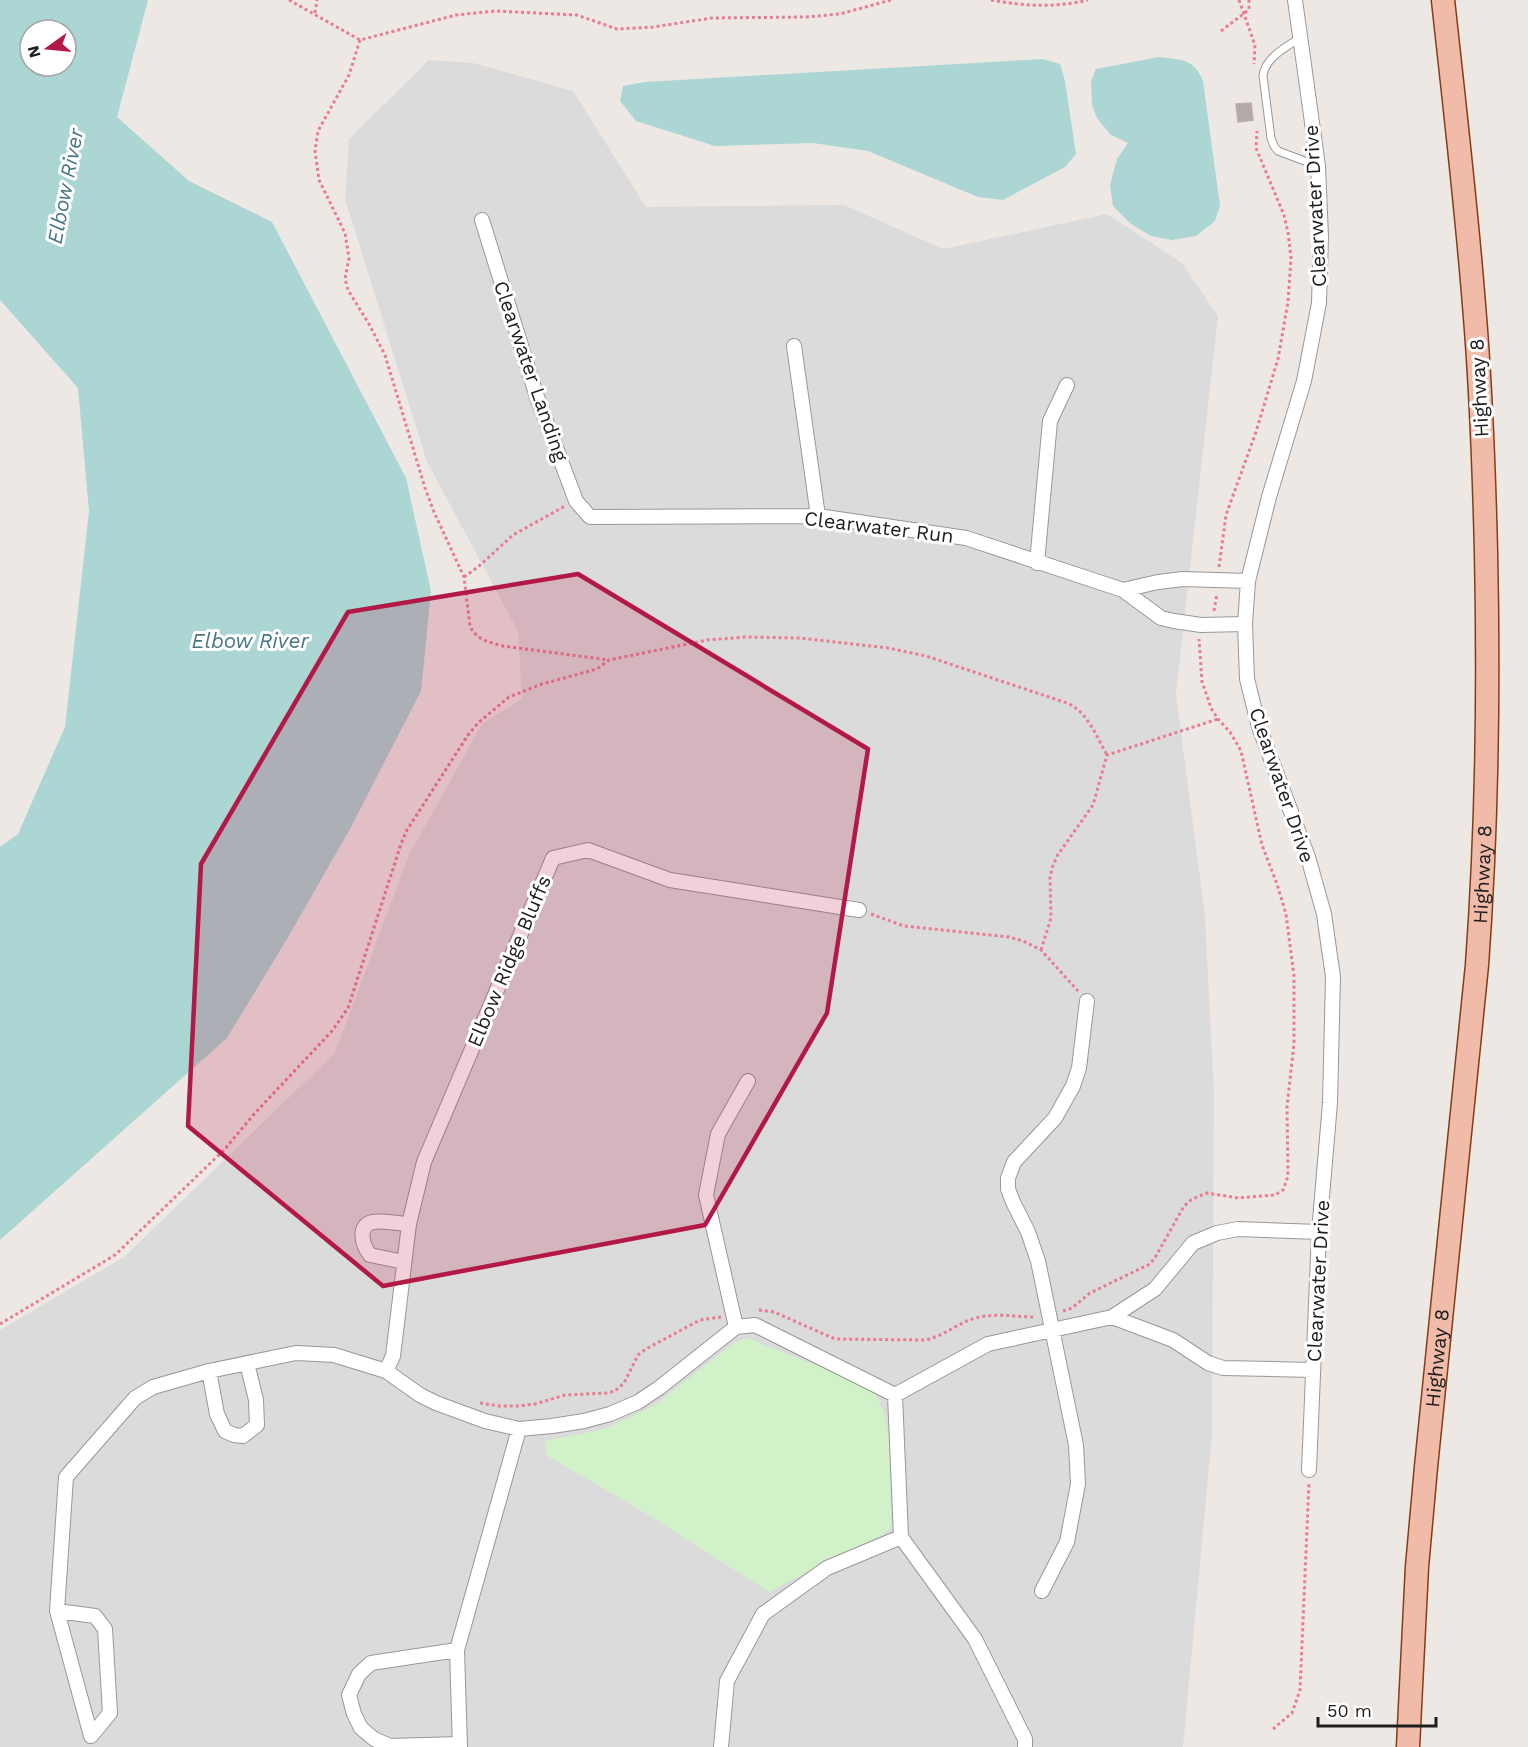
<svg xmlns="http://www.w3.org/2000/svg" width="1528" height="1747" viewBox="0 0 1528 1747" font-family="'Work Sans',sans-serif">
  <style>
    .residential { fill: #dcdbdb }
    .park { fill: #d1f2c8 }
    .water { fill: #abd6d3; fill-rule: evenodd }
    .building { fill: #b2a9a8; stroke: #bdaca9; stroke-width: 1.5 }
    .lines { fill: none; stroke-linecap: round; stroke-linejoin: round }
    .lane-casing { stroke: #989898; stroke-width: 9 }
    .street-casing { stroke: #989898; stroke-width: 16 }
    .primary-casing { stroke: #853d13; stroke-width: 25 }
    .path { stroke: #e87c91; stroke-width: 3; stroke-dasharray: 3 3; stroke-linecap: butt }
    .lane { stroke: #fff; stroke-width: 7 }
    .street { stroke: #fff; stroke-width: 14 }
    .primary { stroke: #f0bba8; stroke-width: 22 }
    .marked { fill: #b21947; fill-opacity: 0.2; stroke: #b21947; stroke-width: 4.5; stroke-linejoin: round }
    .labels { text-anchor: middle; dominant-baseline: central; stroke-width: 6; stroke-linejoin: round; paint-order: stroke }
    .street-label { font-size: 20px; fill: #1e1e1e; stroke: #fff }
    .water-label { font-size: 21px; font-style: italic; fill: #497884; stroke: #fff }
  </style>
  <rect width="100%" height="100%" fill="#eee8e5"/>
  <path class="residential" d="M 429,60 L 473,63 L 573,91 L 646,207 L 844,205 L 943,249 L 1107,214 L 1182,263 L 1218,316 L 1176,694 L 1205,916 L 1214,1092 L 1212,1435 L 1183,1747 L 0,1747 L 0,1330 L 124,1257 L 335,1053 L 409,855 L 482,724 L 522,699 L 518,631 L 427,462 L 345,199 L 349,139 Z"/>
  <path class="park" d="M 746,1338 L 836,1373 L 874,1392 L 884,1412 L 889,1436 L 891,1526 L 884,1534 L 839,1555 L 769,1592 L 647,1514 L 546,1455 L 545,1441 L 605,1429 L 654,1406 L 732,1344 Z"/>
  <path class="water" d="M 0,0 L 148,0 L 117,117 L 189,181 L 272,222 L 406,478 L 431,591 L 421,691 L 350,829 L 287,939 L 227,1038 L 0,1240 L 0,847 L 18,834 L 65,727 L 89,511 L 78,388 L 0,300 ZM 30,30 L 66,30 L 66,66 L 30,66 Z
    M 1159,57 C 1181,60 1194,58 1203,81 L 1220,206 L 1215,221 L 1196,236 L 1172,240 L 1151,236 L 1131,224 L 1113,206 L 1110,185 L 1117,159 L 1128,143 L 1111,135 L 1097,118 L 1092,105 L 1091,81 L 1096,69 Z
    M 1043,59 L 1060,64 L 1065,81 L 1076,154 L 1065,167 L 1003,200 L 978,197 L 868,151 L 813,143 L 715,146 L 636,121 L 620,101 L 623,86 L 645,82 Z"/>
  <path class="building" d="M 1251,103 L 1253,120 L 1238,122 L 1236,104 Z"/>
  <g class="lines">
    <defs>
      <path id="lane" d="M 1301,37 C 1287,47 1265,57 1263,76 L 1271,138 L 1274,146 L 1278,151 L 1318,166"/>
      <path id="street" d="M 1295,0 L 1318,166 L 1321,237 L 1319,303 L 1304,381 L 1269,497 L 1248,581 L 1245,624 L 1247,679 L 1259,727 L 1308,857 L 1324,914 L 1333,977 L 1330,1103 L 1319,1232 L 1309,1470
        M 482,220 L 537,397 L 576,501 L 590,517 L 818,516 L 966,538 L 1123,590 L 1161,618 L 1174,621 L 1201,625 L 1245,624
        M 794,346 L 818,516
        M 1037,563 L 1050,421 L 1067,385
        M 1123,590 L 1158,582 L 1183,579 L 1248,581
        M 404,1262 L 370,1255 C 363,1246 356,1225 373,1222 C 384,1220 398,1224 409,1224
        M 1112,1317 L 1173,1340 L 1208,1363 L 1223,1368 L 1313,1370
        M 736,1327 L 706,1195 L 718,1134 L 748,1081
        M 209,1371 L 217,1414 L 225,1431 L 234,1435 L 243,1436 L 257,1425 L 256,1400 L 247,1363
        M 386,1371 L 393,1356 L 409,1224 L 424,1162 L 553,858 L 588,850 L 670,880 L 859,910
        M 895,1395 L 988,1344 L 1112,1317 L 1155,1289 L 1193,1243 L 1217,1233 L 1238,1229 L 1319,1232
        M 895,1395 L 901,1537 L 975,1639 L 1025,1739 L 1025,1747
        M 1042,1591 L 1067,1542 L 1078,1484 L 1076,1445 L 1038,1261 L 1028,1232 L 1013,1202 L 1008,1189 L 1008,1178 L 1014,1162 L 1055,1118 L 1073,1086 L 1079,1068 L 1087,1001
        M 57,1611 L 95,1616 L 105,1629 L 110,1713 L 91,1736 L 57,1611 L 66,1477 L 135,1398 L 153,1387 L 209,1371 L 296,1353 L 334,1355 L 386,1371 L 420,1395 L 436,1403 L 485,1421 L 519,1429 L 552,1426 L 584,1421 L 610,1414 L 638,1402 L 659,1388 L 736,1327 L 755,1325 L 895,1395
        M 457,1650 L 371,1663 L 359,1674 L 349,1695 L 354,1714 L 361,1728 L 374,1739 L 390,1746 L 460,1744
        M 460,1747 L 457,1650 L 519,1429
        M 721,1747 L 727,1681 L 763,1614 L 827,1568 L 901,1537"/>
      <g id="primary">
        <path id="s1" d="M 1408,1747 L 1417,1567 L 1426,1467 L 1477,965 C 1487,828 1489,690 1486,552 C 1484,470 1481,387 1474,305 C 1466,203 1454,101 1443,0"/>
      </g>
    </defs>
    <use href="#lane" class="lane-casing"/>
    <use href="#street" class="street-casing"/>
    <use href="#primary" class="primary-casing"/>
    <path class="path" d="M 289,0 L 360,40 L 456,15 L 495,11 L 577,15 L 617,29 L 653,27 L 712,18 L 805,17 L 840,14 L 891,0
      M 991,0 C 1024,6 1055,8 1088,0
      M 1239,0 L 1255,45 L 1254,64
      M 315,13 L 317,0
      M 1221,31 L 1246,12 L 1249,9 L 1249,0
      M 360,40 L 349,75 L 318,131 L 315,151 L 319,180 L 345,233 L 349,258 L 345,279 L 348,290 L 369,324 L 385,355 L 425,488 L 434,512 L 464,577 L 470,626 C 476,640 489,642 503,646 L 609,660
      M 1219,567 L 1226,515 L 1256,432 L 1278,359 L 1288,302 L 1291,258 L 1288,232 L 1284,215 L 1256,148 L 1257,131
      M 464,577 L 478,567 L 513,535 L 565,506
      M 1214,611 L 1217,594
      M 871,914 L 904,926 L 1009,937 L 1023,941 L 1041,950 L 1078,991
      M 1041,950 L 1051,918 L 1050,878 L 1052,868 L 1057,856 L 1093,805 L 1107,755 L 1218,719
      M 759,1310 L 774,1312 L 835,1339 L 924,1340 C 944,1337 959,1321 980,1317 C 998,1313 1017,1317 1036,1317
      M 1063,1311 L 1072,1308 L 1090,1293 L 1150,1264 L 1156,1256 L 1184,1206 L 1192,1199 L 1207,1193 L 1238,1198 L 1275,1195 L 1283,1190 L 1288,1176 L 1287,1107 L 1294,1043 L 1294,976 L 1286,914 L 1277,884 L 1262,845 L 1241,751 L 1230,732 L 1218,719 L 1211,708 L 1207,696 L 1202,682 L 1199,639
      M 0,1324 L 115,1255 L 224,1150 L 255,1113 L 332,1031 L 348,1008 L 401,844 L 407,830 L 468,735 L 478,723 L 509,697 L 542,684 L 597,669 L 609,660 L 707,640 L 746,637 L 800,638 L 888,648 L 926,656 L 1067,703 C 1088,712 1096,736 1107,755
      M 480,1403 L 499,1406 L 518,1406 L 535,1404 L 565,1395 L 607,1393 L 615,1391 L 624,1383 L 638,1355 L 646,1349 L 700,1320 L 721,1317
      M 1273,1729 L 1292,1713 L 1300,1690 L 1309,1483"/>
    <use href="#lane" class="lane"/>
    <use href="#street" class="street"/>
    <use href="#primary" class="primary"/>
  </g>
  <path class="marked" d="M 578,574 L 868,749 L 827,1013 L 705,1225 L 383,1286 L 188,1126 L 201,864 L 348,612 Z"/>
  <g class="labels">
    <g class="street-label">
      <text transform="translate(1315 206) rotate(-93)">Clearwater Drive</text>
      <text transform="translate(531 371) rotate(71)">Clearwater Landing</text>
      <text transform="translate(1479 388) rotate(-93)">Highway 8</text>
      <text transform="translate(879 527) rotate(7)">Clearwater Run</text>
      <text transform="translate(1282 785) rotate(71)">Clearwater Drive</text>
      <text stroke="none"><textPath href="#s1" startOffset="876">Highway 8</textPath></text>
      <text transform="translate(509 961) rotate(-67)">Elbow Ridge Bluffs</text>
      <text transform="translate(1318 1281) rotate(-87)">Clearwater Drive</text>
      <text stroke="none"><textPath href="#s1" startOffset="390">Highway 8</textPath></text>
    </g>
    <g class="water-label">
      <text transform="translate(65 186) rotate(-79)">Elbow River</text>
      <text x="250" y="640">Elbow River</text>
    </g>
  </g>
  <g transform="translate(48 48) rotate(255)"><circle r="28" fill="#ffffff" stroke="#a5a5a5" stroke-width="1.5"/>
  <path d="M0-4.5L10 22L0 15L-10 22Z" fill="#b21947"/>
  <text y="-9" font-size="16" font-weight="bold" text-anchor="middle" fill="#1e1e1e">N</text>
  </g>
  <path d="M1318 1717v9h118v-9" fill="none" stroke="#1e1e1e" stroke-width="3"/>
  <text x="1327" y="1717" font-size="18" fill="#1e1e1e" stroke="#ffffff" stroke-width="4.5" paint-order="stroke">50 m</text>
</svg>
